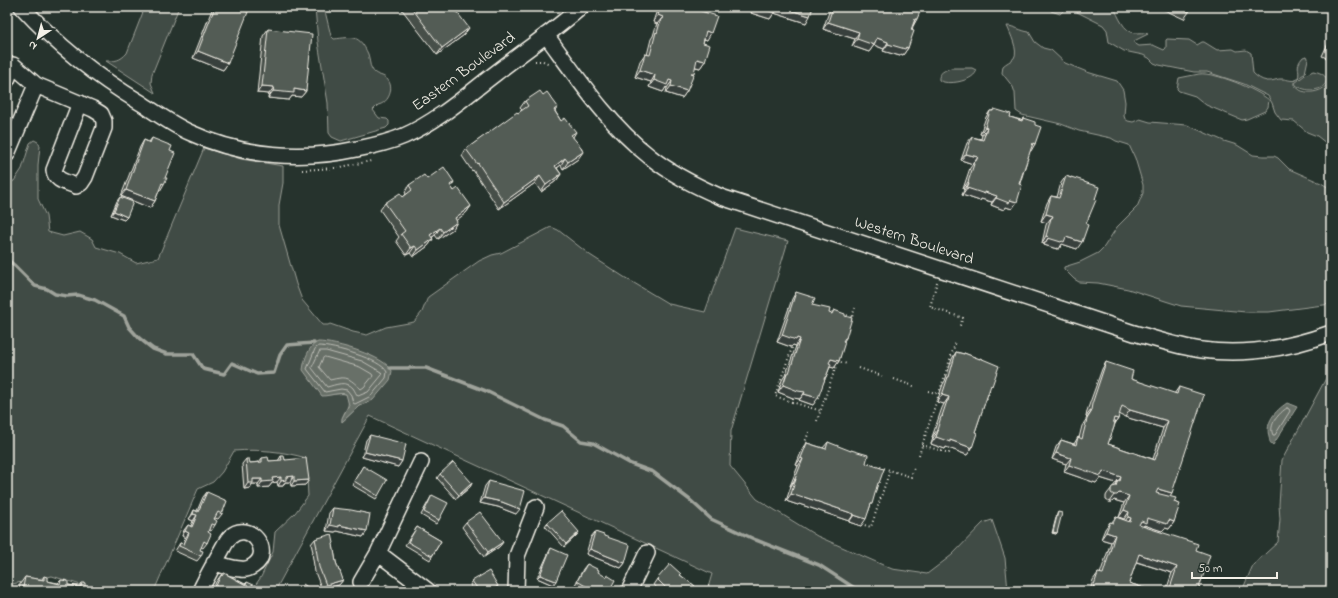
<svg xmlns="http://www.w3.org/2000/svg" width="1338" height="598" viewBox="0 0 1338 598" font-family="'Indie Flower',sans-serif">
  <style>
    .green { fill: #414b45; stroke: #9a9e96; fill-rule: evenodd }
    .water { fill: #676f68; stroke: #9fa39b }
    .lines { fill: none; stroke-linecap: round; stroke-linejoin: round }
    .shore { stroke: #bcbdb5; stroke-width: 1 }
    .stream { stroke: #9fa39b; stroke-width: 3.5 }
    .minor-casing { stroke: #f4f1e8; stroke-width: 18 }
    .path { stroke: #f4f1e8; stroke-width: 2; stroke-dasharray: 1 3; stroke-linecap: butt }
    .minor { stroke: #26332d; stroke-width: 15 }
    .wall { fill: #474f49; stroke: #f4f1e8; fill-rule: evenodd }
    .shaded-wall { fill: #39403c; stroke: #f4f1e8 }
    .building { fill: #525c55; stroke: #f4f1e8; fill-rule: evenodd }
    .labels { text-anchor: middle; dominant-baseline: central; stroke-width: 3.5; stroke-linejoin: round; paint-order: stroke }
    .street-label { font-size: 16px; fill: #f4f1e8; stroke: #26332d }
  </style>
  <rect width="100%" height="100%" fill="#26332d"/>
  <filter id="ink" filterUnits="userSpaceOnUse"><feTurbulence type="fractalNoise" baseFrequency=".025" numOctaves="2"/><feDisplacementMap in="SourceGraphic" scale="8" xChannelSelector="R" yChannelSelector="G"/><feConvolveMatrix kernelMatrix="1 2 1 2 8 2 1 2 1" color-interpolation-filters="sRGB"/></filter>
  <g filter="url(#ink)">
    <path class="green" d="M 145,7 L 179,7 L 152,74 L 151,83 L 155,93 L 106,61 C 115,61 120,61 127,53 Z
      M 315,7 L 324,7 L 331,36 L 334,39 C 353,37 359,34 368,54 C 370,59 369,65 372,69 C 375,76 382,74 387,79 C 395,87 389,103 378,105 L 373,110 L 379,118 L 387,119 L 389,121 L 389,125 L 386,128 L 341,141 L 332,137 L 329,133 L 328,103 L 318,42 Z
      M 1049,7 L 1114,7 C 1118,16 1124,32 1135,33 C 1140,33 1143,32 1148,34 L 1134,41 L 1134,43 L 1139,46 L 1153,45 L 1164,50 L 1166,48 L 1166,40 L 1167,39 L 1189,40 L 1197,45 L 1202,42 L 1204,42 L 1217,50 L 1233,49 L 1237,51 L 1246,50 L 1251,53 L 1253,73 C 1257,77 1261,80 1267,81 C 1273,82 1277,78 1283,79 C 1287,79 1295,83 1298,78 C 1301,70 1294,67 1303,57 L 1307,56 L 1308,58 L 1308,59 L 1305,73 L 1294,82 L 1294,85 C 1297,87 1299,90 1302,91 C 1311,94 1324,91 1328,83 L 1331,82 L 1331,147 L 1317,136 L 1307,132 L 1294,121 L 1281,120 L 1275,112 L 1272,103 L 1268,96 L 1244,84 L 1207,72 L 1194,72 L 1159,65 L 1154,63 L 1149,58 L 1143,55 L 1124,51 L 1109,42 L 1107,30 L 1103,25 L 1069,8 L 1065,9 L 1060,14 L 1051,11 Z
      M 1007,26 C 1014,26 1021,31 1029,32 L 1035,42 L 1043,48 L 1051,50 L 1065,63 L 1087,72 L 1117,81 L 1123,90 L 1125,102 L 1124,116 L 1125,119 L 1128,121 L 1133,122 L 1140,119 L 1150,122 L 1187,125 L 1224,141 L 1237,145 L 1253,155 L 1263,156 L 1274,156 L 1278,158 L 1289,169 L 1321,183 L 1331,189 L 1331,304 L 1269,312 L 1246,312 L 1181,306 L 1128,289 L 1098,283 L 1079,282 L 1074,279 L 1064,269 L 1064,267 L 1080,262 L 1098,253 L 1104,247 L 1117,227 L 1137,207 L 1143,193 L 1143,185 L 1135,158 L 1129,145 L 1116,141 L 1111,138 L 1079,131 L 1061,124 L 1022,115 L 1016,111 L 1015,93 L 1013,87 L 1002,73 L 1003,66 C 1006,63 1011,61 1014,58 C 1019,51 1010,33 1007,26 Z
      M 951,68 L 972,68 L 976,70 L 976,72 C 972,81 947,86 939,80 C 938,73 945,70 951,68 Z
      M 1313,71 C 1319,72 1324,74 1327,79 C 1325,93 1304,92 1296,85 L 1295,83 L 1305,75 Z
      M 1199,74 C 1215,72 1256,89 1269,100 L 1268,107 L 1265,111 L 1247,119 L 1242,120 L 1206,105 L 1195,96 L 1179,91 L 1177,89 L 1179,78 Z
      M 34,140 L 38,142 L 40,146 L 38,165 L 38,199 L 46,216 L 48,232 L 63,236 L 80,232 L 92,239 L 96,247 L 120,254 L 136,263 L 158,258 L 204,148 L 241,159 L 283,166 L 283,183 L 279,205 L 279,225 L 296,284 L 302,300 L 323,325 L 328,325 L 330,324 L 353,332 L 367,335 L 386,327 L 414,322 L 422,312 L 428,297 L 479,261 L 492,255 L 501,253 L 551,227 L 558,230 L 590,255 L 624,277 L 669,304 L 705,312 L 735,228 L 788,241 L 731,431 L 730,466 L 757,499 L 817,536 L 892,569 L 927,574 L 952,555 L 983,523 L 992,520 L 1005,558 L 1008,591 L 707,591 L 712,574 L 370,416 L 275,591 L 254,591 L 254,587 L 261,577 L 273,552 L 275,532 L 295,513 L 308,496 L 306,458 C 282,451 259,449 234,451 L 222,472 L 213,482 L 198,489 L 154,591 L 100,591 L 52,576 L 7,585 L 7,183 L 14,181 L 22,169 L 30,143 ZM 314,343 L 373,400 L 359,406 L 342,422 C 342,410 353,408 346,394 C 336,392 324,400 317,388 Z
      M 1331,369 L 1331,591 L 1242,591 L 1253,565 L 1278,542 L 1280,519 L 1279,505 L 1282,460 Z"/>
    <path class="water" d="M 318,342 C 335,342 385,356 392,371 L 390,380 L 373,400 L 359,406 L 342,422 L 342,418 L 349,405 L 346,394 C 338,392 330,396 322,396 L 303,370 C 304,360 309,345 318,342 Z
      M 1287,403 L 1297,407 L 1273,445 C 1269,442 1270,441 1269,437 C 1265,422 1275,411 1287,403 Z"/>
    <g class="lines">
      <path class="shore" d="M 319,346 C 333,346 381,359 387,372 L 386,378 L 371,396 L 355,404 L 353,403 L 351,395 L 347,390 L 341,389 L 325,392 L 307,369 L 315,349 Z
        M 320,351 L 326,351 L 362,361 L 381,372 L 382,375 L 368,392 L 358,396 C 356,394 355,391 353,388 C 346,380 335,385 327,387 L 312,368 Z
        M 325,357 L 360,367 L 372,374 L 373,376 L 364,387 L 361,389 C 348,377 347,376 330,380 L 319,367 L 323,358 Z
        M 1287,408 L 1289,409 L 1290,411 L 1275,435 L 1273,435 C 1268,425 1279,413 1287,408 Z"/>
      <path class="stream" d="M 7,259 L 14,265 L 35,286 L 47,289 L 55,294 L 67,296 L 78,295 L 95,300 L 124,316 L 129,327 L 139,338 L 153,349 L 167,354 L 193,354 L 203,369 L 224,374 L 232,363 L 257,374 L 274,373 L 280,355 L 287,345 L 314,343
        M 390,368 L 426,368 L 486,391 L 545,420 L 563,426 L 581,441 L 593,443 L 631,464 L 653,472 L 690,500 L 711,519 L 756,540 L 819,565 L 859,591"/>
      <defs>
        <path id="minor" d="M 22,7 C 57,45 97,77 141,103 C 158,114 173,125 191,133 C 243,157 302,161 357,149 C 373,146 390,142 404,136 C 438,121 467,95 496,73 C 524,51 554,31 581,7
          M 546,35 C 577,77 608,124 649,156 C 671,174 696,186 721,197 L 1134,333 C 1156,339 1179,347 1202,350 C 1246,356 1290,348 1331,333
          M 7,80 L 13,65 L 36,85 L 93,109 L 101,114 L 104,121 L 104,128 L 85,177 L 81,183 L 76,186 C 67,182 55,181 54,170 L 80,103
          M 7,154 L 36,85
          M 378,553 L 428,591
          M 361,582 L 378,553 L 421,462
          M 200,591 C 206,578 213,566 220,553 C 223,548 226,541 230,537 C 249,519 275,552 253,566 C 250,568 245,570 241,569 C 233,569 223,565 214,563
          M 516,591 L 517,556 L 536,507
          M 629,591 L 647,553"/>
      </defs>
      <use href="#minor" class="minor-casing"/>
      <path class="path" d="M 535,61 L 543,61 L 550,64
        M 302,170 L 336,168 L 371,161
        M 937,282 L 930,307 L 963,318 L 959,328
        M 843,314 L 852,317
        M 851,320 L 855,308
        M 837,361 L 847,364
        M 859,368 L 882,376
        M 894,379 L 916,387
        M 928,391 L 939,394
        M 793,398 L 792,402 L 821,411
        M 985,400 L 986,401 L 990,389
        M 792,402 L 775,396 L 793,345
        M 817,421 L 836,366
        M 807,443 L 805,442 L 809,432
        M 922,445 L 949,453 L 950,449
        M 919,455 L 956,341
        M 865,462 L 911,477 L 914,467
        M 861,524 L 871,527 L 890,470"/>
      <use href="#minor" class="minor"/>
    </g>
    <path class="wall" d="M 213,7 L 236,7 L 228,63 L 223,70 L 193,58 Z
      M 400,7 L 453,7 L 464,35 L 437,55 Z
      M 658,7 L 702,7 L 701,11 L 707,40 L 704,39 L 703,43 L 705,61 L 700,68 L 695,67 L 687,91 L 682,98 L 666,93 L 667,88 L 666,87 L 663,92 L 649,87 L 651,82 L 635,77 L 640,61 L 645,54 L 647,55 L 651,39 L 653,36 L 656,26 L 657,24 L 653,22 Z
      M 753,7 L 813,7 L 806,23 L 774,13 L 770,19 L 751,13 Z
      M 832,7 L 922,7 L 913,26 L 908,48 L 903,55 L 901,54 L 900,56 L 883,51 L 884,49 L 874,45 L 869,52 L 852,46 L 855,39 L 823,29 L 829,12 Z
      M 1158,7 L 1191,7 L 1189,12 L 1184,19 Z
      M 268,29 L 306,91 L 301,97 L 292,96 L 289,100 L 268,98 L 269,94 L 257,93 L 263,36 Z
      M 1331,37 L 1331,60 L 1322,56 Z
      M 543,95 L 558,107 L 555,111 L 561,121 L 576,132 L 573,137 L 578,159 L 563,169 L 561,165 L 557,168 L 561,174 L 556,181 L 541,192 L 535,183 L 499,209 L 473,170 L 472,171 L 462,156 L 466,149 L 522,110 L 520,108 L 525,101 Z
      M 994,109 L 1010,117 L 1021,120 L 1023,118 L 1035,125 L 1035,144 L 1030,151 L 1012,209 L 1006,207 L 1004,210 L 991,205 L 992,202 L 981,199 L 980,201 L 962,195 L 964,190 L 963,189 L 970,168 L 973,164 L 961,160 L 967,143 L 972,137 L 981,139 L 982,135 L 980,134 L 986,117 L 990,111 L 992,111 Z
      M 152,138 L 170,151 L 160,191 L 159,191 L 155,201 L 150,208 L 121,196 L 140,147 L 144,140 L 149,142 Z
      M 1066,176 L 1071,178 L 1071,177 L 1077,249 L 1062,244 L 1059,249 L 1057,248 L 1057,249 L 1044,245 L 1044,244 L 1042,243 L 1046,225 L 1047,223 L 1041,221 L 1047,203 L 1051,196 L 1057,197 L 1061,183 Z
      M 427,179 L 454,182 L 451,187 L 454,191 L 471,206 L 466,213 L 456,220 L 453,229 L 438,239 L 435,235 L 432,238 L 433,239 L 428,246 L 413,257 L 410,253 L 406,255 L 396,241 L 399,237 L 380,210 L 385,203 L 403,197 L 406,194 L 405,192 L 409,185 Z
      M 120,197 L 127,217 L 124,220 L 111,215 L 117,201 Z
      M 796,292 L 812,305 L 829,313 L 831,314 L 834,310 L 845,316 L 846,338 L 844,341 L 839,361 L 834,368 L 830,367 L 825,379 L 813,405 L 799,400 L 800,399 L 793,398 L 778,392 L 782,380 L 786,374 L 796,346 L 793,345 L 791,347 L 777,342 L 792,299 Z
      M 956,352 L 964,354 L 964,353 L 979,359 L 980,358 L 989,390 L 975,432 L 972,448 L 967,455 L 946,447 L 945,449 L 931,444 L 933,438 L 932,437 L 942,408 L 944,404 L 937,402 L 943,384 L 945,381 L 952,359 Z
      M 1106,362 L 1131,379 L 1174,394 L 1179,387 L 1169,497 L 1174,502 L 1174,522 L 1169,529 L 1165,528 L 1162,531 L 1144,525 L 1143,526 L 1196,550 L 1198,591 L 1166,591 L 1172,573 L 1136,562 L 1129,583 L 1153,591 L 1090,591 L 1093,580 L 1098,573 L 1100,574 L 1111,542 L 1101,539 L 1105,529 L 1110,522 L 1111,523 L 1116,517 L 1124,520 L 1124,519 L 1119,517 L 1124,503 L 1114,500 L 1112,502 L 1109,502 L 1106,500 L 1106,496 L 1107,494 L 1116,483 L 1100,478 L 1096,483 L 1064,472 L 1066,464 L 1052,459 L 1056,447 L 1061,440 L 1074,444 L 1078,437 L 1079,438 L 1082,426 L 1087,418 L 1086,417 L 1087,411 L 1102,369 ZM 1119,414 L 1125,417 L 1163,428 L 1153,459 L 1108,444 L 1115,424 L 1118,419 Z
      M 370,435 L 402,461 L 398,467 L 362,457 L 366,440 Z
      M 828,442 L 866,463 L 877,486 L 869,510 L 861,526 L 849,522 L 849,521 L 799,504 L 798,505 L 786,501 L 791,486 L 790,486 L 798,466 L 796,465 L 802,450 L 807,443 L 823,448 Z
      M 281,456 L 309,480 L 305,485 L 291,486 L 290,482 L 285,482 L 283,486 L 278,486 L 277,482 L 272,483 L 269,487 L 258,488 L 258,484 L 252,484 L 250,488 L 244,489 L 242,464 L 246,459 L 250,463 L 259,462 L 262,458 L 269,461 L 278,461 Z
      M 363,466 L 378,496 L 376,499 L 352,485 Z
      M 440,474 L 472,483 L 470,487 L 456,499 L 437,478 Z
      M 489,481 L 516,514 L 498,507 L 480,503 L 485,486 Z
      M 207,492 L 222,514 L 218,519 L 215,518 L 214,519 L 215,525 L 211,531 L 209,530 L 208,532 L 207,543 L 203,548 L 201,547 L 200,550 L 201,556 L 197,561 L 175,551 L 180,543 L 183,544 L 185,538 L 182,536 L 184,530 L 188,525 L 191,526 L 193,521 L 189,519 L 191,516 L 194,510 L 197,511 L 203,497 Z
      M 432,495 L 439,520 L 436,524 L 421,515 Z
      M 333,508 L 367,531 L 363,537 L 337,531 L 335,532 L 326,531 L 329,513 Z
      M 1058,512 L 1057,533 L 1056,534 L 1052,533 L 1057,514 Z
      M 466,522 L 503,542 L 499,547 L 484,557 L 462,527 Z
      M 547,523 L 577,535 L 564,547 L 545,526 Z
      M 417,527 L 441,541 L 430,560 L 405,545 Z
      M 595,532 L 604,536 L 625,563 L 621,568 L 586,554 L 591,537 Z
      M 315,539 L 333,545 L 336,562 L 339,571 L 343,580 L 339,585 L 322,590 L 315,572 L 312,553 L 313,552 L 311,544 Z
      M 551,548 L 553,585 L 537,578 L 549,552 Z
      M 587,564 L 598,572 L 609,591 L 581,591 L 574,587 L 583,569 Z
      M 224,573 L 245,584 L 247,582 L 254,591 L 212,591 L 216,582 L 221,575 L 222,576 Z
      M 680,575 L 695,586 L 691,591 L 661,591 L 653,585 L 657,579 Z
      M 44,576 L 47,581 L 58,583 L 61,580 L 68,585 L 79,587 L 82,583 L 85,587 L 103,591 L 19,591 L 20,584 L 25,577 L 42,580 Z
      M 472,581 L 498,586 L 495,590 L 494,591 L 474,591 L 470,585 Z"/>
    <path class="shaded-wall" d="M 756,7 L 781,7 L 810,16 L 806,23 L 774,13 L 770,19 L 751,13 Z
      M 658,15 L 663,17 L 657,24 L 653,22 Z
      M 915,19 L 917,19 L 913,26 Z
      M 828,22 L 859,32 L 855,39 L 823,29 Z
      M 469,28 L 464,35 L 437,55 L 442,48 Z
      M 706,31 L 711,33 L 707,40 L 702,38 Z
      M 877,38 L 888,42 L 884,49 L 874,45 L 869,52 L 852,46 L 857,39 Z
      M 888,44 L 908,48 L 903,55 L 901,54 L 900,56 L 883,51 Z
      M 198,51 L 228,63 L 223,70 L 193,58 Z
      M 697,59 L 705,61 L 700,68 L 692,66 Z
      M 640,70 L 655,75 L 651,82 L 635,77 Z
      M 654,80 L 669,80 L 672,81 L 667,88 L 666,87 L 663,92 L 649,87 Z
      M 262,86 L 274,87 L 269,94 L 257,93 Z
      M 671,86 L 687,91 L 682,98 L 666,93 Z
      M 294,89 L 306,91 L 301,97 L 292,96 L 289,100 L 268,98 L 273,91 Z
      M 985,127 L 987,128 L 982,135 L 980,134 Z
      M 1033,143 L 1035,144 L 1031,151 L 1028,150 Z
      M 583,152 L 578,159 L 563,169 L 568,162 Z
      M 966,154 L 978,157 L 973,164 L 961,160 Z
      M 565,158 L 561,165 L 550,173 L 555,166 Z
      M 561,174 L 556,181 L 541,192 L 546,185 Z
      M 540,176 L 535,183 L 499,209 L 504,202 Z
      M 968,182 L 969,183 L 964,190 L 963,189 Z
      M 162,183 L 164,184 L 160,191 L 157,190 Z
      M 967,188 L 985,192 L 997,196 L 992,202 L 981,199 L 980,201 L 962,195 Z
      M 126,190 L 155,201 L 150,208 L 121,196 Z
      M 996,198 L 1010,200 L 1017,202 L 1012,209 L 1006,207 L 1004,210 L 991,205 Z
      M 471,206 L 466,213 L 450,225 L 455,218 Z
      M 114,211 L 127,217 L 124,220 L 111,215 Z
      M 1046,214 L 1053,216 L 1050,220 L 1051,218 L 1047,223 L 1041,221 Z
      M 457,222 L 453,229 L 438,239 L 443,232 Z
      M 440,228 L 435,235 L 425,242 L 430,235 Z
      M 1046,236 L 1049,237 L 1044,244 L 1042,243 Z
      M 1066,237 L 1082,242 L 1077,249 L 1062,244 L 1059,249 L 1057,248 L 1057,249 L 1044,245 L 1048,238 Z
      M 433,239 L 428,246 L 413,257 L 418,250 Z
      M 415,246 L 410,253 L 406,255 L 411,248 Z
      M 782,335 L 797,338 L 800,339 L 796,346 L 793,345 L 791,347 L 777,342 Z
      M 831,359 L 839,361 L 834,368 L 826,366 Z
      M 783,385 L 805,392 L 800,399 L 793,398 L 778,392 Z
      M 804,394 L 818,398 L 813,405 L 799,400 Z
      M 942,395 L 949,397 L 944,404 L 937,402 Z
      M 1091,410 L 1092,411 L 1087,418 L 1086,417 Z
      M 1130,410 L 1168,421 L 1163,428 L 1125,417 Z
      M 1114,418 L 1118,419 L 1113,426 L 1110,425 Z
      M 937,430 L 938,431 L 933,438 L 932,437 Z
      M 936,437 L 950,440 L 972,448 L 967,455 L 946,447 L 945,449 L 931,444 Z
      M 365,452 L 402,461 L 398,467 L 362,457 Z
      M 1056,453 L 1071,458 L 1066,464 L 1052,459 Z
      M 801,458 L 803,459 L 798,466 L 796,465 Z
      M 1069,465 L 1103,471 L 1121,477 L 1117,483 L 1118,480 L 1116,483 L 1100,478 L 1096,483 L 1064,472 Z
      M 294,476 L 290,482 L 285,482 L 283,486 L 278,486 L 281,481 L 286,477 Z
      M 281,477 L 277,482 L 272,483 L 269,487 L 258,488 L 262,482 L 272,478 Z
      M 253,479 L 262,479 L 258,484 L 252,484 L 250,488 L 244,489 L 248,483 Z
      M 795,479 L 796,479 L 791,486 L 790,486 Z
      M 309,480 L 305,485 L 291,486 L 294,481 Z
      M 472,483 L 470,487 L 456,499 L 459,495 Z
      M 1158,489 L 1172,493 L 1167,500 L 1153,495 Z
      M 1119,493 L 1129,496 L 1124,503 L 1114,500 L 1112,502 L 1109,502 L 1114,495 Z
      M 791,494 L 804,497 L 854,514 L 849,521 L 799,504 L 798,505 L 786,501 Z
      M 484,498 L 502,502 L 520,509 L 516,514 L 498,507 L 480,503 Z
      M 1124,510 L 1129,512 L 1124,519 L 1119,517 Z
      M 193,514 L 197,515 L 193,521 L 189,519 Z
      M 854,515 L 866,519 L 861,526 L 849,522 Z
      M 1128,517 L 1131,518 L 1127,525 L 1123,524 Z
      M 1147,518 L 1169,520 L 1174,522 L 1169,529 L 1165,528 L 1162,531 L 1144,525 L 1141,530 L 1136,528 L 1141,521 Z
      M 330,525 L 339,525 L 367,531 L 363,537 L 337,531 L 335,532 L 326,531 Z
      M 185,531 L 189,533 L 185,538 L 182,536 Z
      M 579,532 L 577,535 L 564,547 L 566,544 Z
      M 1053,532 L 1057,533 L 1056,534 L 1052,533 Z
      M 1106,532 L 1115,535 L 1111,542 L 1101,539 Z
      M 503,542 L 499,547 L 484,557 L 488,552 Z
      M 590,549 L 625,563 L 621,568 L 586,554 Z
      M 1139,554 L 1177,567 L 1172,573 L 1134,561 Z
      M 540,575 L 556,581 L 553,585 L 537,578 Z
      M 343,580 L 339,585 L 322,590 L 326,585 Z
      M 498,586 L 495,590 L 494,591 L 490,591 Z
      M 23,587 L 27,588 L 24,591 L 20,591 Z"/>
    <path class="building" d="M 215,7 L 236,7 L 248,12 L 228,63 L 198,51 Z
      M 411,7 L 453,7 L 469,28 L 442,48 Z
      M 660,7 L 702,7 L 701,11 L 717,16 L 711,33 L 706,31 L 703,43 L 710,45 L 705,61 L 697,59 L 694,73 L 691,73 L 694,74 L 687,91 L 671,86 L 672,81 L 669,80 L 667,85 L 654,80 L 655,75 L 640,70 L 645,54 L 650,55 L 656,32 L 657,33 L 661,19 L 662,19 L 663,17 L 658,15 Z
      M 758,7 L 777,7 L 775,13 Z
      M 781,7 L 813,7 L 810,16 Z
      M 833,7 L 922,7 L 917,19 L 915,19 L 911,30 L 914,31 L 908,48 L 906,47 L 905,49 L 888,44 L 888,42 L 877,38 L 874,45 L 857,39 L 859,32 L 828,22 Z
      M 1178,7 L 1191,7 L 1189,12 Z
      M 268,29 L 312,34 L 306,91 L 294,89 L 294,93 L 273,91 L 274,87 L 262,86 Z
      M 1331,41 L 1331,51 L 1327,49 Z
      M 540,91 L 543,95 L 547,92 L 558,107 L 554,110 L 561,121 L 565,118 L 576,132 L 571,135 L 581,147 L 583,152 L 568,162 L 565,158 L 555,166 L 561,174 L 546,185 L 540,176 L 504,202 L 478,163 L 477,164 L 466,149 L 517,112 L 518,113 L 528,106 L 525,101 Z
      M 994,109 L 1011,114 L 1010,117 L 1022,121 L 1023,118 L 1035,122 L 1035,125 L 1041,127 L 1035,144 L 1033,143 L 1019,184 L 1022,185 L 1017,202 L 1010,200 L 1009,203 L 996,198 L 997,196 L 985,192 L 985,194 L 967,188 L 969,183 L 968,182 L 975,161 L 976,161 L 978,157 L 966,154 L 972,137 L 983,140 L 987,128 L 985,127 L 990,111 L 993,111 Z
      M 152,138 L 172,146 L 170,151 L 175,153 L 165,178 L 167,178 L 164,184 L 162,183 L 155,201 L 126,190 L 144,140 L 150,143 Z
      M 444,167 L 454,182 L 450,185 L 454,191 L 458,188 L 471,206 L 455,218 L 457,222 L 443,232 L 440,228 L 430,235 L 433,239 L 418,250 L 415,246 L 411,248 L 401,234 L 405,231 L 385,203 L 400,193 L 403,197 L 412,190 L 409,185 L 424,175 L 427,179 Z
      M 1066,176 L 1071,178 L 1071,177 L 1084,181 L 1084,182 L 1099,187 L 1095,199 L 1096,200 L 1086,224 L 1088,225 L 1082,242 L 1066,237 L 1064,242 L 1062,241 L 1061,242 L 1048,238 L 1049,237 L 1046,236 L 1051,218 L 1052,218 L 1053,216 L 1046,214 L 1051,196 L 1059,198 Z
      M 120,197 L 133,202 L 127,217 L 114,211 Z
      M 796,292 L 815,298 L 812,305 L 830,309 L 829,313 L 832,314 L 834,310 L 845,314 L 845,316 L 852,318 L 846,338 L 845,338 L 843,341 L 845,342 L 839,361 L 831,359 L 829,363 L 831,364 L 826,377 L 825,377 L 824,379 L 825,379 L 818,398 L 804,394 L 805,392 L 798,391 L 783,385 L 787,373 L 789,373 L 800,339 L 797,338 L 796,340 L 782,335 Z
      M 956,352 L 964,354 L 964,353 L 980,359 L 980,358 L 999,366 L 992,386 L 991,385 L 975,432 L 977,433 L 972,448 L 950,440 L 950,442 L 936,437 L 938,431 L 937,430 L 941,417 L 943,416 L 942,416 L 947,401 L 948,401 L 949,397 L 942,395 L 948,377 L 949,377 Z
      M 1106,362 L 1133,371 L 1131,379 L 1177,394 L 1179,387 L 1204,395 L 1172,493 L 1158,489 L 1156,493 L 1176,498 L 1174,502 L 1180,504 L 1174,522 L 1169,520 L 1167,524 L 1147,518 L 1146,523 L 1141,521 L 1139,525 L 1198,544 L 1196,550 L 1210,555 L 1198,591 L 1169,591 L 1177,567 L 1139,554 L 1129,583 L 1153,591 L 1092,591 L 1098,573 L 1103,574 L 1115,535 L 1106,532 L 1110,522 L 1113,523 L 1116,517 L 1130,522 L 1131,518 L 1128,517 L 1129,512 L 1124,510 L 1129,496 L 1119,493 L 1117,495 L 1114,495 L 1111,493 L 1111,489 L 1112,487 L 1116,486 L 1118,480 L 1120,481 L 1121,477 L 1103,471 L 1101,476 L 1069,465 L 1071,458 L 1056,453 L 1061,440 L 1076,445 L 1078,437 L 1082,439 L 1087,419 L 1092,411 L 1091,410 L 1092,404 ZM 1122,406 L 1130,410 L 1168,421 L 1155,460 L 1108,444 L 1114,427 L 1115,422 L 1113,422 L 1114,418 L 1118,419 Z
      M 370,435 L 406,444 L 402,461 L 365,452 Z
      M 828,442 L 851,451 L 851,450 L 868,455 L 866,463 L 884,469 L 879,483 L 878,483 L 872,504 L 871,504 L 866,519 L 854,515 L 854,514 L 804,497 L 803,498 L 791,494 L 796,479 L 795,479 L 803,459 L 801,458 L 807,443 L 826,449 Z
      M 281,456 L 284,456 L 285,460 L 306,458 L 309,480 L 294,481 L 294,476 L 286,477 L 286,480 L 281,481 L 281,477 L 272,478 L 273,481 L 262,482 L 262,479 L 253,479 L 253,483 L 248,483 L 246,459 L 249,459 L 250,463 L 262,462 L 262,458 L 268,457 L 269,461 L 282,460 Z
      M 453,462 L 472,483 L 459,495 L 440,474 Z
      M 363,466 L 387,480 L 378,496 L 354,481 Z
      M 489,481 L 525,491 L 520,509 L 502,502 L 484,498 Z
      M 207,492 L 227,501 L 222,514 L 218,512 L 214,519 L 217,521 L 215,525 L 211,524 L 208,532 L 211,534 L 207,543 L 204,541 L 200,550 L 203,551 L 201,556 L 179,546 L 180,543 L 184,544 L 189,533 L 185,531 L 188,525 L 192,527 L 197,515 L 193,514 L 194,510 L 198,512 Z
      M 432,495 L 448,503 L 439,520 L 424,512 Z
      M 333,508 L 351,510 L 370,514 L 367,531 L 339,525 L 339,527 L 330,525 Z
      M 561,511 L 579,532 L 566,544 L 547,523 Z
      M 480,512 L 503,542 L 488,552 L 466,522 Z
      M 1058,512 L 1062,513 L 1057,533 L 1053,532 Z
      M 417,527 L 441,541 L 432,556 L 408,542 Z
      M 595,532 L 604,535 L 604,536 L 630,545 L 625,563 L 590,549 Z
      M 332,534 L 334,543 L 333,544 L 336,562 L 339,571 L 340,571 L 343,580 L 326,585 L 319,567 L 316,548 L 317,548 L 315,539 Z
      M 551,548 L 567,555 L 556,581 L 540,575 Z
      M 587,564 L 599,570 L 598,572 L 606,577 L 607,575 L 615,580 L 609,591 L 597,591 L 590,587 L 589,588 L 577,581 Z
      M 670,564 L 681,574 L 680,575 L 695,586 L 690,591 L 672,591 L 668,588 L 667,589 L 657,579 Z
      M 489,571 L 498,586 L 490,591 L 479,591 L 472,581 Z
      M 224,573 L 246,585 L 247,582 L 256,586 L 254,591 L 228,591 L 226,590 L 225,591 L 221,591 L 215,588 L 221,575 L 222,576 Z
      M 44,576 L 47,577 L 47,581 L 60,584 L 61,580 L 68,581 L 68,585 L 81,587 L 82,583 L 85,583 L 85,587 L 103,590 L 103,591 L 26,591 L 27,588 L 23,587 L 25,577 L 44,580 Z
      M 303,584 L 313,591 L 299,591 Z
      M 386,584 L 396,591 L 382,591 Z"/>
  </g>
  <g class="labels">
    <g class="street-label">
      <text transform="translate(464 72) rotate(-36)">Eastern Boulevard</text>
      <text transform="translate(914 241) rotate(18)">Western Boulevard</text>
    </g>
  </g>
  <rect width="1338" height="598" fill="none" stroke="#26332d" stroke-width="24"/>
  <rect x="12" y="12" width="1314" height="574" fill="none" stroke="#f4f1e8" stroke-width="1.5" filter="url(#ink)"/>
  <g transform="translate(38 38) rotate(216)" stroke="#26332d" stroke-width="3" paint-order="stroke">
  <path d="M0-3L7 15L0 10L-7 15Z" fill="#f4f1e8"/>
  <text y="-6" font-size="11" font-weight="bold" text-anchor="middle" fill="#f4f1e8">N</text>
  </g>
  <path d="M1192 572v6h85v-6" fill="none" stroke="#f4f1e8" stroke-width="2"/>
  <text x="1198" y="572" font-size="12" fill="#f4f1e8" stroke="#26332d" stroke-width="3" paint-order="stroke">50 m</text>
</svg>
